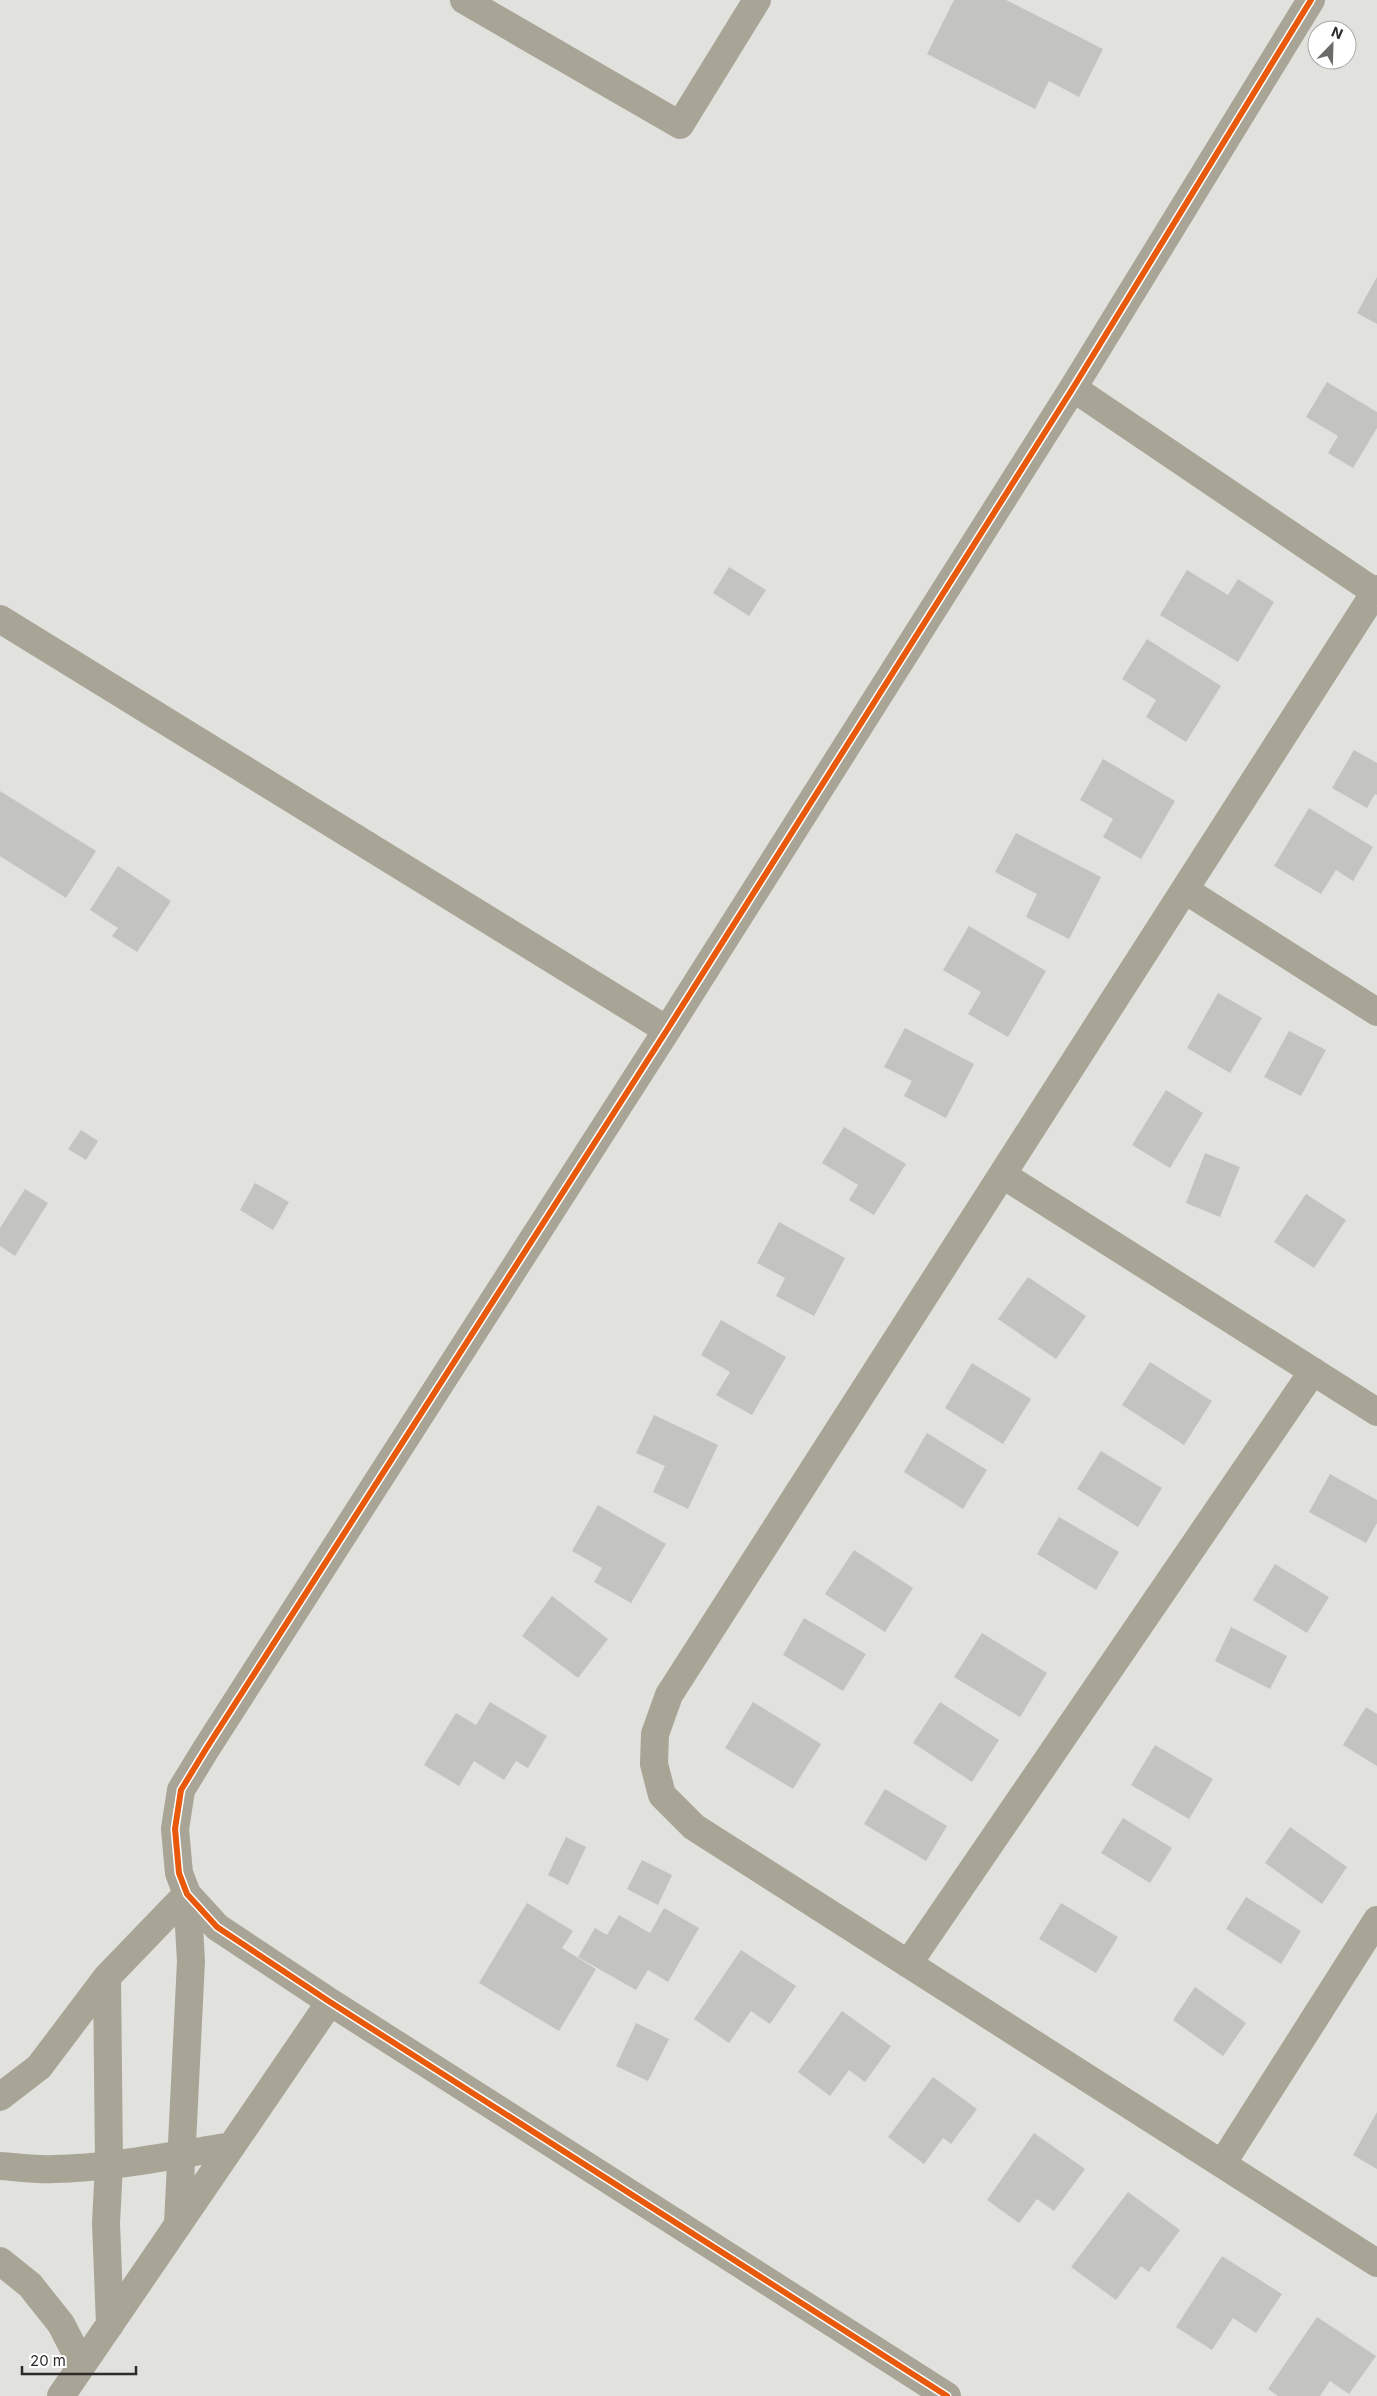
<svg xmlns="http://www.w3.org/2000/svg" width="1377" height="2396" viewBox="0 0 1377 2396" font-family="Inter,sans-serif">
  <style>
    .building { fill: #c3c3c0 }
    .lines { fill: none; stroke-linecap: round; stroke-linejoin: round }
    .minor { stroke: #a8a596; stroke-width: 28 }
    .cycleway-casing { stroke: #fff; stroke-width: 9 }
    .cycleway { stroke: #e8590c; stroke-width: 6 }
  </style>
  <rect width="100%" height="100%" fill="#e1e1dd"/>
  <path class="building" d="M 954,0 L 1006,0 L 1103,49 L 1079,97 L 1049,81 L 1035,109 L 927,54 Z
    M 1377,277 L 1377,324 L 1357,313 Z
    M 1327,382 L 1377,412 L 1377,428 L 1353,468 L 1328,453 L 1338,436 L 1306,417 Z
    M 729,567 L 766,590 L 749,616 L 713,593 Z
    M 1187,570 L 1228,595 L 1238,579 L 1274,602 L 1238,662 L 1160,615 Z
    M 1147,639 L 1221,686 L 1186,742 L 1146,717 L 1156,700 L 1122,679 Z
    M 1354,750 L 1377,763 L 1377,795 L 1375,794 L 1367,808 L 1332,788 Z
    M 1103,759 L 1175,801 L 1141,859 L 1103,837 L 1113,819 L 1080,800 Z
    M 0,791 L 96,851 L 66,898 L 0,856 Z
    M 1309,808 L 1373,847 L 1353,881 L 1336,870 L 1321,894 L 1274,866 Z
    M 1016,833 L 1101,877 L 1069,939 L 1026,917 L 1037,894 L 995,872 Z
    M 118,866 L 171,901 L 137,952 L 112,936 L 118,928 L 90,910 Z
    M 969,926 L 1046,971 L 1008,1037 L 968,1014 L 981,992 L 943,970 Z
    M 1218,993 L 1262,1018 L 1230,1073 L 1187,1048 Z
    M 905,1028 L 974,1064 L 946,1118 L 904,1096 L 912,1081 L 884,1067 Z
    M 1289,1031 L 1326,1050 L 1301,1096 L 1264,1077 Z
    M 1166,1090 L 1203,1113 L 1170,1168 L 1132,1145 Z
    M 844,1127 L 906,1164 L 874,1215 L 849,1200 L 858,1185 L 822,1163 Z
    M 81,1130 L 98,1141 L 86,1160 L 68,1149 Z
    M 1205,1153 L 1240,1167 L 1220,1217 L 1186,1203 Z
    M 255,1183 L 289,1202 L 273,1230 L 240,1210 Z
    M 25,1189 L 48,1203 L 15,1256 L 0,1246 L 0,1228 Z
    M 1306,1194 L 1346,1220 L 1314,1268 L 1274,1242 Z
    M 779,1222 L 845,1258 L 814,1316 L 776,1296 L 785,1278 L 757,1263 Z
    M 1028,1277 L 1086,1316 L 1056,1359 L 998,1319 Z
    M 721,1320 L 786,1357 L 752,1415 L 716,1395 L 730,1372 L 701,1355 Z
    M 1150,1362 L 1212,1401 L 1184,1445 L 1122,1405 Z
    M 972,1363 L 1031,1399 L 1003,1444 L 945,1408 Z
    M 654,1415 L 718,1445 L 688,1509 L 653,1492 L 665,1466 L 636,1453 Z
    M 927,1433 L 987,1470 L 963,1509 L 904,1472 Z
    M 1101,1451 L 1162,1488 L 1138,1527 L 1077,1489 Z
    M 1330,1474 L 1377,1500 L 1377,1523 L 1366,1543 L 1309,1512 Z
    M 598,1505 L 666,1544 L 631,1603 L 594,1582 L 602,1568 L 572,1551 Z
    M 1059,1517 L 1119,1552 L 1096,1590 L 1037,1554 Z
    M 854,1550 L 913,1588 L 885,1632 L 825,1594 Z
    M 1275,1564 L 1329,1597 L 1307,1633 L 1253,1600 Z
    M 552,1596 L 608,1639 L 578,1678 L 522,1636 Z
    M 804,1618 L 866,1654 L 843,1691 L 783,1655 Z
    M 1231,1627 L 1287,1656 L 1270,1689 L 1215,1661 Z
    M 982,1633 L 1047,1673 L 1020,1717 L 954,1677 Z
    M 490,1702 L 547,1736 L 528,1768 L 516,1761 L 504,1780 L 474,1761 L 459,1786 L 424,1765 L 456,1713 L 476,1725 Z
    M 753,1702 L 821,1744 L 793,1789 L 725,1748 Z
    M 940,1702 L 999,1740 L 972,1782 L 913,1743 Z
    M 1366,1707 L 1377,1714 L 1377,1766 L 1343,1745 Z
    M 1155,1745 L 1213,1779 L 1189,1819 L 1131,1785 Z
    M 885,1789 L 947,1826 L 926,1861 L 864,1824 Z
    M 1123,1818 L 1172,1848 L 1150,1883 L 1101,1853 Z
    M 1290,1827 L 1347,1867 L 1322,1904 L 1265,1863 Z
    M 566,1837 L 586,1847 L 568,1885 L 548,1875 Z
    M 642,1860 L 672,1875 L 658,1905 L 627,1889 Z
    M 1246,1897 L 1301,1931 L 1281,1964 L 1226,1929 Z
    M 527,1903 L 573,1931 L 562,1948 L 596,1969 L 559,2031 L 479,1983 Z
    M 1061,1903 L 1118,1937 L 1096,1973 L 1039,1939 Z
    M 664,1908 L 699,1928 L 668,1982 L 648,1970 L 636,1990 L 578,1957 L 595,1928 L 607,1935 L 619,1915 L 650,1933 Z
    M 741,1950 L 796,1986 L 770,2024 L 751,2011 L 729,2043 L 694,2019 Z
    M 1195,1987 L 1246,2023 L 1223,2056 L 1173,2020 Z
    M 842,2011 L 891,2046 L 865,2082 L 849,2070 L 830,2096 L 798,2072 Z
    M 636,2023 L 669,2039 L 648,2081 L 616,2066 Z
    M 933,2077 L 977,2109 L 951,2144 L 943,2138 L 924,2164 L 888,2137 Z
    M 1377,2112 L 1377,2169 L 1353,2155 Z
    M 1034,2133 L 1085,2169 L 1054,2211 L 1037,2199 L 1019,2223 L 987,2200 Z
    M 1128,2192 L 1180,2230 L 1149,2272 L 1141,2266 L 1116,2300 L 1071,2267 Z
    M 1222,2256 L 1282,2294 L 1256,2333 L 1233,2318 L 1212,2350 L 1176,2327 Z
    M 1317,2317 L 1376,2356 L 1349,2394 L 1330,2381 L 1320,2396 L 1278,2396 L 1268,2389 Z"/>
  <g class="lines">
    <path class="minor" d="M 464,0 L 680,125 L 757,0
      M 1073,388 L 1375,592
      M 1377,589 L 669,1695 L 655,1734 L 654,1764 L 662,1795 L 694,1827 L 1377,2263
      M 0,619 L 667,1030
      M 1185,890 L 1377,1012
      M 1003,1175 L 1377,1412
      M 908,1964 L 1313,1371
      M 107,1977 L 109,2165 L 106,2223 L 110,2325
      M 0,2097 L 39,2067 L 107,1977 L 187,1894
      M 1222,2164 L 1377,1920
      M 0,2166 C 18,2167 36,2170 54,2169 C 114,2168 173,2155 232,2146
      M 178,2224 L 191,1961 L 187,1894
      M 0,2261 L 30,2285 L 61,2324 L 82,2365
      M 61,2396 L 330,2002
      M 947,2396 L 330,2002 L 217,1927 L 187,1894 L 179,1873 L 175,1829 L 181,1790 L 206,1749 L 667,1030 L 1073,388 L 1311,0"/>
    <defs>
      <path id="cycleway" d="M 947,2396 L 330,2002 L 217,1927 L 187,1894 L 179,1873 L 175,1829 L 181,1790 L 206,1749 L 667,1030 L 1073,388 L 1311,0"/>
    </defs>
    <use href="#cycleway" class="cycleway-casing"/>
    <use href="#cycleway" class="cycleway"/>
  </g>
  <g transform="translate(1332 45) rotate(23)"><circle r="24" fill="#ffffff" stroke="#abaaa9"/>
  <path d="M0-4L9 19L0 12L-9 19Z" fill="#6b6b68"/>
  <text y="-8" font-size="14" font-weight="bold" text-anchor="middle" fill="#2c2b29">N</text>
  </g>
  <path d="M22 2366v8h114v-8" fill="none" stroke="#2c2b29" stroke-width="2.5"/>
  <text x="30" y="2366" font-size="15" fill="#2c2b29" stroke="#ffffff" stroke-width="4" paint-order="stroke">20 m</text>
</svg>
